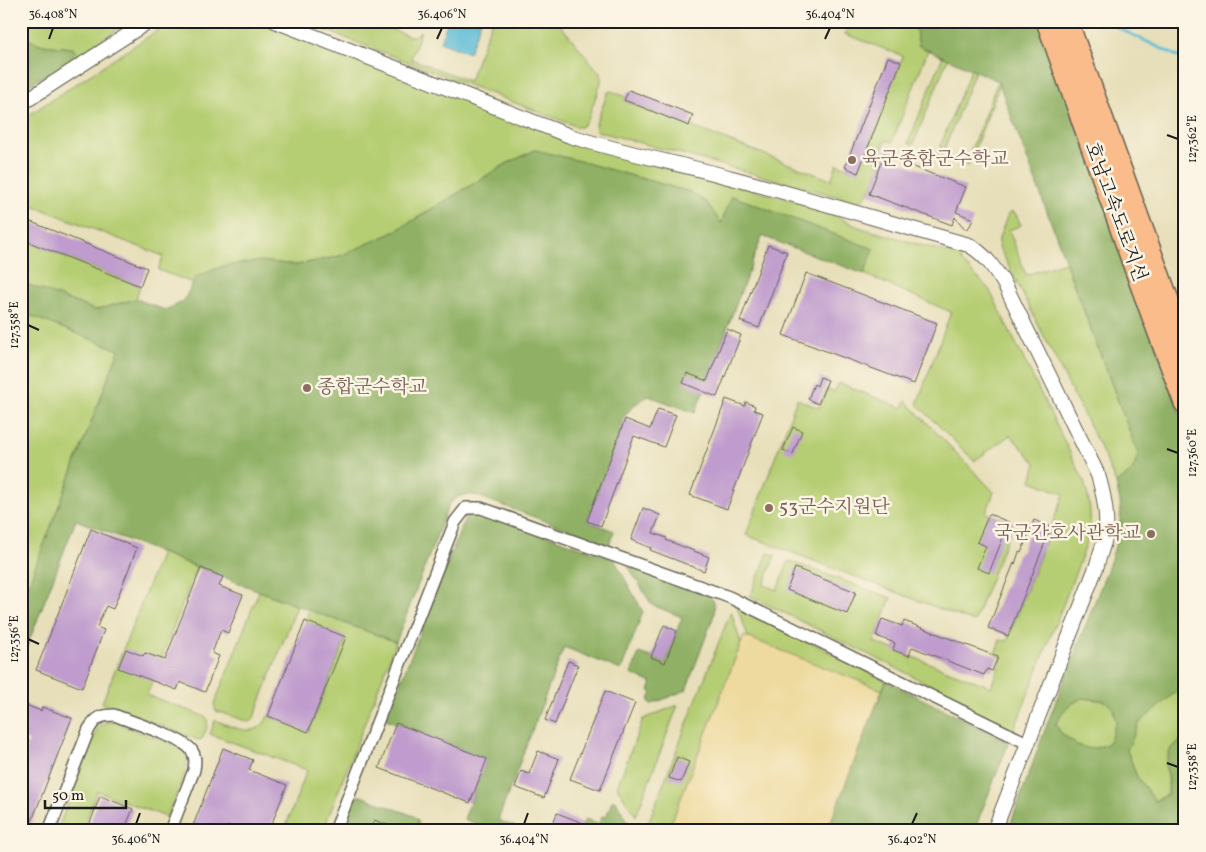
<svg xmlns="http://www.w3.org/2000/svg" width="1206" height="852" viewBox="0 0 1206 852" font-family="Vollkorn,'Noto Serif KR',serif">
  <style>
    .green { fill: #b6ce73; stroke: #697548 }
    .forest { fill: #90b165; stroke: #566640; fill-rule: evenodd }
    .sand { fill: #eeda9e; stroke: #857b5d }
    .water { fill: #58bbd6; stroke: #3a6c79 }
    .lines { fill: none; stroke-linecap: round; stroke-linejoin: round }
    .stream { stroke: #58bbd6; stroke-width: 3 }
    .building { fill: #bf9ccd }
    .minor-casing { stroke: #636053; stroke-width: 14 }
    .tertiary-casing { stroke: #636053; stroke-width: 16 }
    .motorway-casing { stroke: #636053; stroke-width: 24 }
    .minor { stroke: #fff; stroke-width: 11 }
    .tertiary { stroke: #fff; stroke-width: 14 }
    .motorway { stroke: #f9bc8a; stroke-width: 21 }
    .ticks { fill: none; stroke: #1c1c1c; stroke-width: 2 }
    .education-dot { fill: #8d6e63; stroke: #fcf5e5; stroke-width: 2 }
    .labels { text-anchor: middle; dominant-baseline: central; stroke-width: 5; stroke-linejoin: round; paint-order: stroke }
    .education-label { font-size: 19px; fill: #785e54; stroke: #fcf5e5; text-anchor: start }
    .street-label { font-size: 19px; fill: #1c1c1c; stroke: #fcf5e5 }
    .neatline { fill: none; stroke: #1c1c1c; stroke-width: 2 }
    .ticks-label { font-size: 12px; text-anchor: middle; fill: #1c1c1c }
  </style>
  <rect width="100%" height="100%" fill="#fcf5e5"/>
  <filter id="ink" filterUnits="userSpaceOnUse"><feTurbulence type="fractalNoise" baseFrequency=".02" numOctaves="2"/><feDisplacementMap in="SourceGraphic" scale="10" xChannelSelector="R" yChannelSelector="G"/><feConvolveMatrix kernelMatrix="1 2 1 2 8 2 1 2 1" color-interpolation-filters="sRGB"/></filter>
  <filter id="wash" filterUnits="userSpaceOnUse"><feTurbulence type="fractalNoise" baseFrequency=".0096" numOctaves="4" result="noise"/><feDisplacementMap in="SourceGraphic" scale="20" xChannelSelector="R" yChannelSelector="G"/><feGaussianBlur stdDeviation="1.12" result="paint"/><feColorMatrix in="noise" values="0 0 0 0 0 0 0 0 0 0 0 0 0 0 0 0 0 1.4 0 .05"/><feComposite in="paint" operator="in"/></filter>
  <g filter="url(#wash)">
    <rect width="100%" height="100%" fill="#e7dfb9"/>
    <path class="green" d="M 21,21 L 130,21 L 76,57 L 77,55 L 72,48 L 43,45 L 21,37 Z
      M 172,21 L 259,21 L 363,61 L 665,167 L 818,207 L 858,227 L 963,257 L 960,260 L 989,289 L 1084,481 C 1091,506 1093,523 1085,548 L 1013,733 L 966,710 L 969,704 L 750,596 L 768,553 L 775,555 L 764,585 L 777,590 L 789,561 L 891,598 L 874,642 L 991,687 L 1002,657 L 995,654 L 1000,640 L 1007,641 L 1064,494 L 1031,481 L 1036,463 L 1010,435 L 974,461 L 917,404 L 951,312 L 864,274 L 873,249 L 732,196 L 721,224 L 707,203 L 690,192 L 572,159 L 535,150 L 506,164 L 392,233 L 340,256 L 297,265 L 260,261 L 197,277 L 193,283 L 158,270 L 163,256 L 21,201 L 21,120 Z
      M 301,21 L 370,21 L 409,36 L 414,36 L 421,31 L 411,59 L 469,81 L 492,21 L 557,21 L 599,72 L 601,76 L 601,82 L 588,119 L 581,127 L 578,127 Z
      M 850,21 L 914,21 L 919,46 L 928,50 L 892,142 L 886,140 L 881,152 L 884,153 C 879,166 871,200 857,202 L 597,131 L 595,126 L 608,92 L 611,91 L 626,97 L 625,101 L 831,180 L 837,164 L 858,172 L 903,56 L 845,34 Z
      M 943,56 L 948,58 L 913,145 L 908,143 Z
      M 971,69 L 975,71 L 942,155 L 937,154 Z
      M 998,81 L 999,86 L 968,166 L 965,165 Z
      M 1012,212 L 1015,213 L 1021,225 L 1019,226 L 1009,230 L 1026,275 L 1065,262 L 1138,454 C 1134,471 1131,474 1116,483 L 1101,449 L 999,247 L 999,238 L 1008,214 Z
      M 21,239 L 140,286 L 136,299 L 95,310 L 21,282 Z
      M 21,312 L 119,350 L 21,604 Z
      M 839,383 L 902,408 L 906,401 L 994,492 L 986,513 L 1013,523 L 974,622 L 746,535 L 797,399 L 819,408 L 827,389 L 834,392 Z
      M 161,553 L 197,567 L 147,695 L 206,717 C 210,725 205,731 202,739 L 198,740 L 102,703 Z
      M 259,591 L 297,606 L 253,720 L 249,722 L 216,711 L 214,705 Z
      M 737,607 L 742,607 L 886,681 L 882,690 L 749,639 Z
      M 309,610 L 396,642 L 323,831 L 284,831 L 307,770 L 210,734 L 215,720 C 233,727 258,741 268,716 L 309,731 L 346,638 L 305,621 Z
      M 731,611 L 741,644 L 668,831 L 645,831 Z
      M 1185,686 L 1185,737 L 1171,748 L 1165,765 L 1168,775 L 1168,794 L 1155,801 L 1137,777 L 1127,750 L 1139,723 L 1173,694 Z
      M 1083,698 L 1105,701 L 1113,709 L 1116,721 L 1111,738 L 1106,745 L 1090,749 L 1077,745 L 1060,732 L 1056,724 C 1062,710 1069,704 1083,698 Z
      M 678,705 L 636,816 L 617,787 L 643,719 Z
      M 107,722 L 113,722 L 178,746 C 181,748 185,750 186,753 C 192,765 172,804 166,817 L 97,791 L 82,831 L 57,831 L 94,736 L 99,726 Z"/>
    <path class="forest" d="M 914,21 L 1042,21 L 1185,427 L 1185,686 L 1173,694 L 1139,723 L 1127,750 L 1137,777 L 1155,801 L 1168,794 L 1169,778 L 1165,765 L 1171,748 L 1185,737 L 1185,831 L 1008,831 L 1049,719 L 1108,568 C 1115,547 1123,525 1120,502 C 1119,496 1117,490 1116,483 C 1131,474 1134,471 1138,454 L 998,81 L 919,46 ZM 1083,698 L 1105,701 L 1113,709 L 1116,721 L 1111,738 L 1106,745 L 1090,749 L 1077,745 L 1060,732 L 1056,724 C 1062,710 1069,704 1083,698 Z
      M 21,37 L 43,45 L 72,48 L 76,50 L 77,55 L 76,57 L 21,90 Z
      M 535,150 L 572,159 L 690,192 L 707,203 L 721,223 L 732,196 L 874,249 L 864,274 L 762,236 L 695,413 L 649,396 C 637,401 625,412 620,425 L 623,426 L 587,521 L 614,531 L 609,545 L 475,495 C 463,494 457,496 449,504 L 396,642 L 309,610 L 76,520 L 21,662 L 21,604 L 119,350 L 21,312 L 21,282 L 95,310 L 136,299 L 165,310 L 183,302 L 196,277 L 223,266 L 260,261 L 297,265 L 340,256 L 392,233 L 506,164 Z
      M 470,512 L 480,512 L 614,559 L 643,612 L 621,670 L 564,647 L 498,820 L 525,831 L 494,831 L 464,819 L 487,759 L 386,719 L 466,516 Z
      M 628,566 L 710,596 C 715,602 715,607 714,615 L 686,690 L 652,704 L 650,703 L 649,700 L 652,692 L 649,691 L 652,683 L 631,674 L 639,653 L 665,662 L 682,617 L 652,605 Z
      M 886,681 L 1009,742 L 974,831 L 827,831 Z
      M 357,796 L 361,796 L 414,816 L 418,820 L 419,827 L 416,831 L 403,831 L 375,820 L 370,831 L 338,831 L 349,801 Z
      M 614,800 L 616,801 L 631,828 L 630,831 L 580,831 L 585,819 L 599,824 L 602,816 L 606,817 L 612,801 Z"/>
    <path class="sand" d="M 744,636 L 882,690 L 827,831 L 668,831 Z"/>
    <path class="water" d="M 448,21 L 481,21 L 469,53 L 440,42 Z"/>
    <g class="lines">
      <path class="stream" d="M 1104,21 L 1185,60"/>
    </g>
    <g id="blocks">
      <path class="building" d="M 888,57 L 901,62 L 858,173 L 845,167 Z
        M 629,90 L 693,115 L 689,126 L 624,100 Z
        M 887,147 L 896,151 L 893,159 L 966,187 L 956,212 L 973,219 L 970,226 L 966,230 L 955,217 L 952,225 L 869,194 Z
        M 21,218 L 147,268 L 140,286 L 21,239 Z
        M 768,245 L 787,252 L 759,328 L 740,321 Z
        M 806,273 L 937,323 L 914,384 L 783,335 Z
        M 727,329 L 741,335 L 717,397 L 683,383 L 687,373 L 707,381 Z
        M 820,377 L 828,380 L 818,404 L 808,399 L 814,384 L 817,386 Z
        M 726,399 L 745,406 L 746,402 L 755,406 L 754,410 L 763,413 L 727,509 L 690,495 Z
        M 658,409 L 676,415 L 664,447 L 634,436 L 601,526 L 587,521 L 625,419 L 650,429 Z
        M 793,427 L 802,431 L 793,454 L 783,450 Z
        M 643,508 L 660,515 L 653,533 L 667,538 L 666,540 L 709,557 L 704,571 L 650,550 L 651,548 L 631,540 Z
        M 989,514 L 1009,522 L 989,573 L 977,568 L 986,546 L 977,542 Z
        M 1034,520 L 1051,527 L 1008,636 L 988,628 L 1014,563 L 1015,564 L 1019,552 L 1021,553 Z
        M 91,529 L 137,548 L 113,609 L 106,606 L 101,617 L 97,627 L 104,630 L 82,688 L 36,670 Z
        M 201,568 L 223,577 L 219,586 L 243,595 L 228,633 L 221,630 L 212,653 L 219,656 L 205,692 L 180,682 L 177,690 L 118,668 L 126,649 L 143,656 L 145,653 L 165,660 Z
        M 795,568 L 856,592 L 847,614 L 787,590 Z
        M 882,619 L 902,626 L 904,621 L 998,657 L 992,671 L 987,669 L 984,675 L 912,647 L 909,656 L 893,650 L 895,643 L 876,636 Z
        M 305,621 L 346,637 L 308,732 L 268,716 Z
        M 664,625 L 677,631 L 665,663 L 651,657 Z
        M 568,661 L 578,665 L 555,724 L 545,720 Z
        M 605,691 L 635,703 L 600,790 L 570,779 Z
        M 21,703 L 41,711 L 42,707 L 72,718 L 28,831 L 21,831 L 21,760 L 29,741 L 21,738 Z
        M 396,723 L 487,759 L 470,803 L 379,768 Z
        M 223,748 L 253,760 L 249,770 L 287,785 L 269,831 L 240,831 L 228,826 L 226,831 L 191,831 Z
        M 538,751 L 559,759 L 544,798 L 515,787 L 521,771 L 529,774 Z
        M 677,757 L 689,762 L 681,782 L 669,778 Z
        M 100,796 L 133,809 L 124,831 L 87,831 Z
        M 557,813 L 583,823 L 580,831 L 550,831 Z
        M 374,820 L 401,830 L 401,831 L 370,831 Z"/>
    </g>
  </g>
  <g filter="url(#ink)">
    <use href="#blocks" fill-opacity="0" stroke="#636053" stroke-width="1"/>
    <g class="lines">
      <defs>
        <path id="minor" d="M 49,831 L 89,729 C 96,718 100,715 114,715 C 129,721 186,739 192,751 C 196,757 195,763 194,770 L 170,831
          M 335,831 L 455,522 L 466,508 L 481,508 L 729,597 L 1027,743"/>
        <path id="tertiary" d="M 275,21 L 570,136 C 623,153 678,163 732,178 C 811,199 890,223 969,245 C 986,255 995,269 1005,285 L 1098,475 C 1104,495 1109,517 1105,538 C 1103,547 1099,556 1097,565 L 994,831
          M 21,104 L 149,21"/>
        <path id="motorway" d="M 1047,21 L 1140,282 L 1185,403
          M 1067,21 L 1185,347"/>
      </defs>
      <use href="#minor" class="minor-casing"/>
      <use href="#tertiary" class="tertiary-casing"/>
      <use href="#motorway" class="motorway-casing"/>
      <use href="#minor" class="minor"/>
      <use href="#tertiary" class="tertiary"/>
      <use href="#motorway" class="motorway"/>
    </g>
  </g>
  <path class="ticks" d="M 49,39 L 53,28M 437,39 L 442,28M 825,39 L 830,28M 1167,135 L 1178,139M 28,325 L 39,330M 1167,449 L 1178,453M 28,639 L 39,644M 1167,763 L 1178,767M 136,824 L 140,813M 524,824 L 528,813M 912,824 L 917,813"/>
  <g class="education-dot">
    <circle cx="852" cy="160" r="5"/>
    <circle cx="307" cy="388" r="5"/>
    <circle cx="769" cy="508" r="5"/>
    <circle cx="1151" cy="534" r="5"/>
  </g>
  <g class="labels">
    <g class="education-label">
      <text x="862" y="160">육군종합군수학교</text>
      <text x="317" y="388">종합군수학교</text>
      <text x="779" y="508">53군수지원단</text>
      <text x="1141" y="534" text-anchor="end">국군간호사관학교</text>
    </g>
    <g class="street-label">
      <text transform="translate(1115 212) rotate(70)">호남고속도로지선</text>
    </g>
  </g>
  <rect width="1206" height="852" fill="none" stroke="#fcf5e5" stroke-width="55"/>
  <path d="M45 800v8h81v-8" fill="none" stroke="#1c1c1c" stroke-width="2.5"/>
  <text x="52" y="800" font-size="15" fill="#1c1c1c" stroke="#fcf5e5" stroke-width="4" paint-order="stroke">50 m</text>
  <rect x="28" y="28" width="1150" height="796" class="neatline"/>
  <g class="ticks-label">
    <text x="53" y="18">36.408°N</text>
    <text x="442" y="18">36.406°N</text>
    <text x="830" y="18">36.404°N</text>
    <text transform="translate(1192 139) rotate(-90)" y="4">127.362°E</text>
    <text transform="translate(14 325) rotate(-90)" y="4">127.358°E</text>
    <text transform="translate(1192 453) rotate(-90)" y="4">127.360°E</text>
    <text transform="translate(14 639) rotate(-90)" y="4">127.356°E</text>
    <text transform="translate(1192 767) rotate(-90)" y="4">127.358°E</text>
    <text x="136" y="843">36.406°N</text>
    <text x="524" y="843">36.404°N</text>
    <text x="912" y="843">36.402°N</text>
  </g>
</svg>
